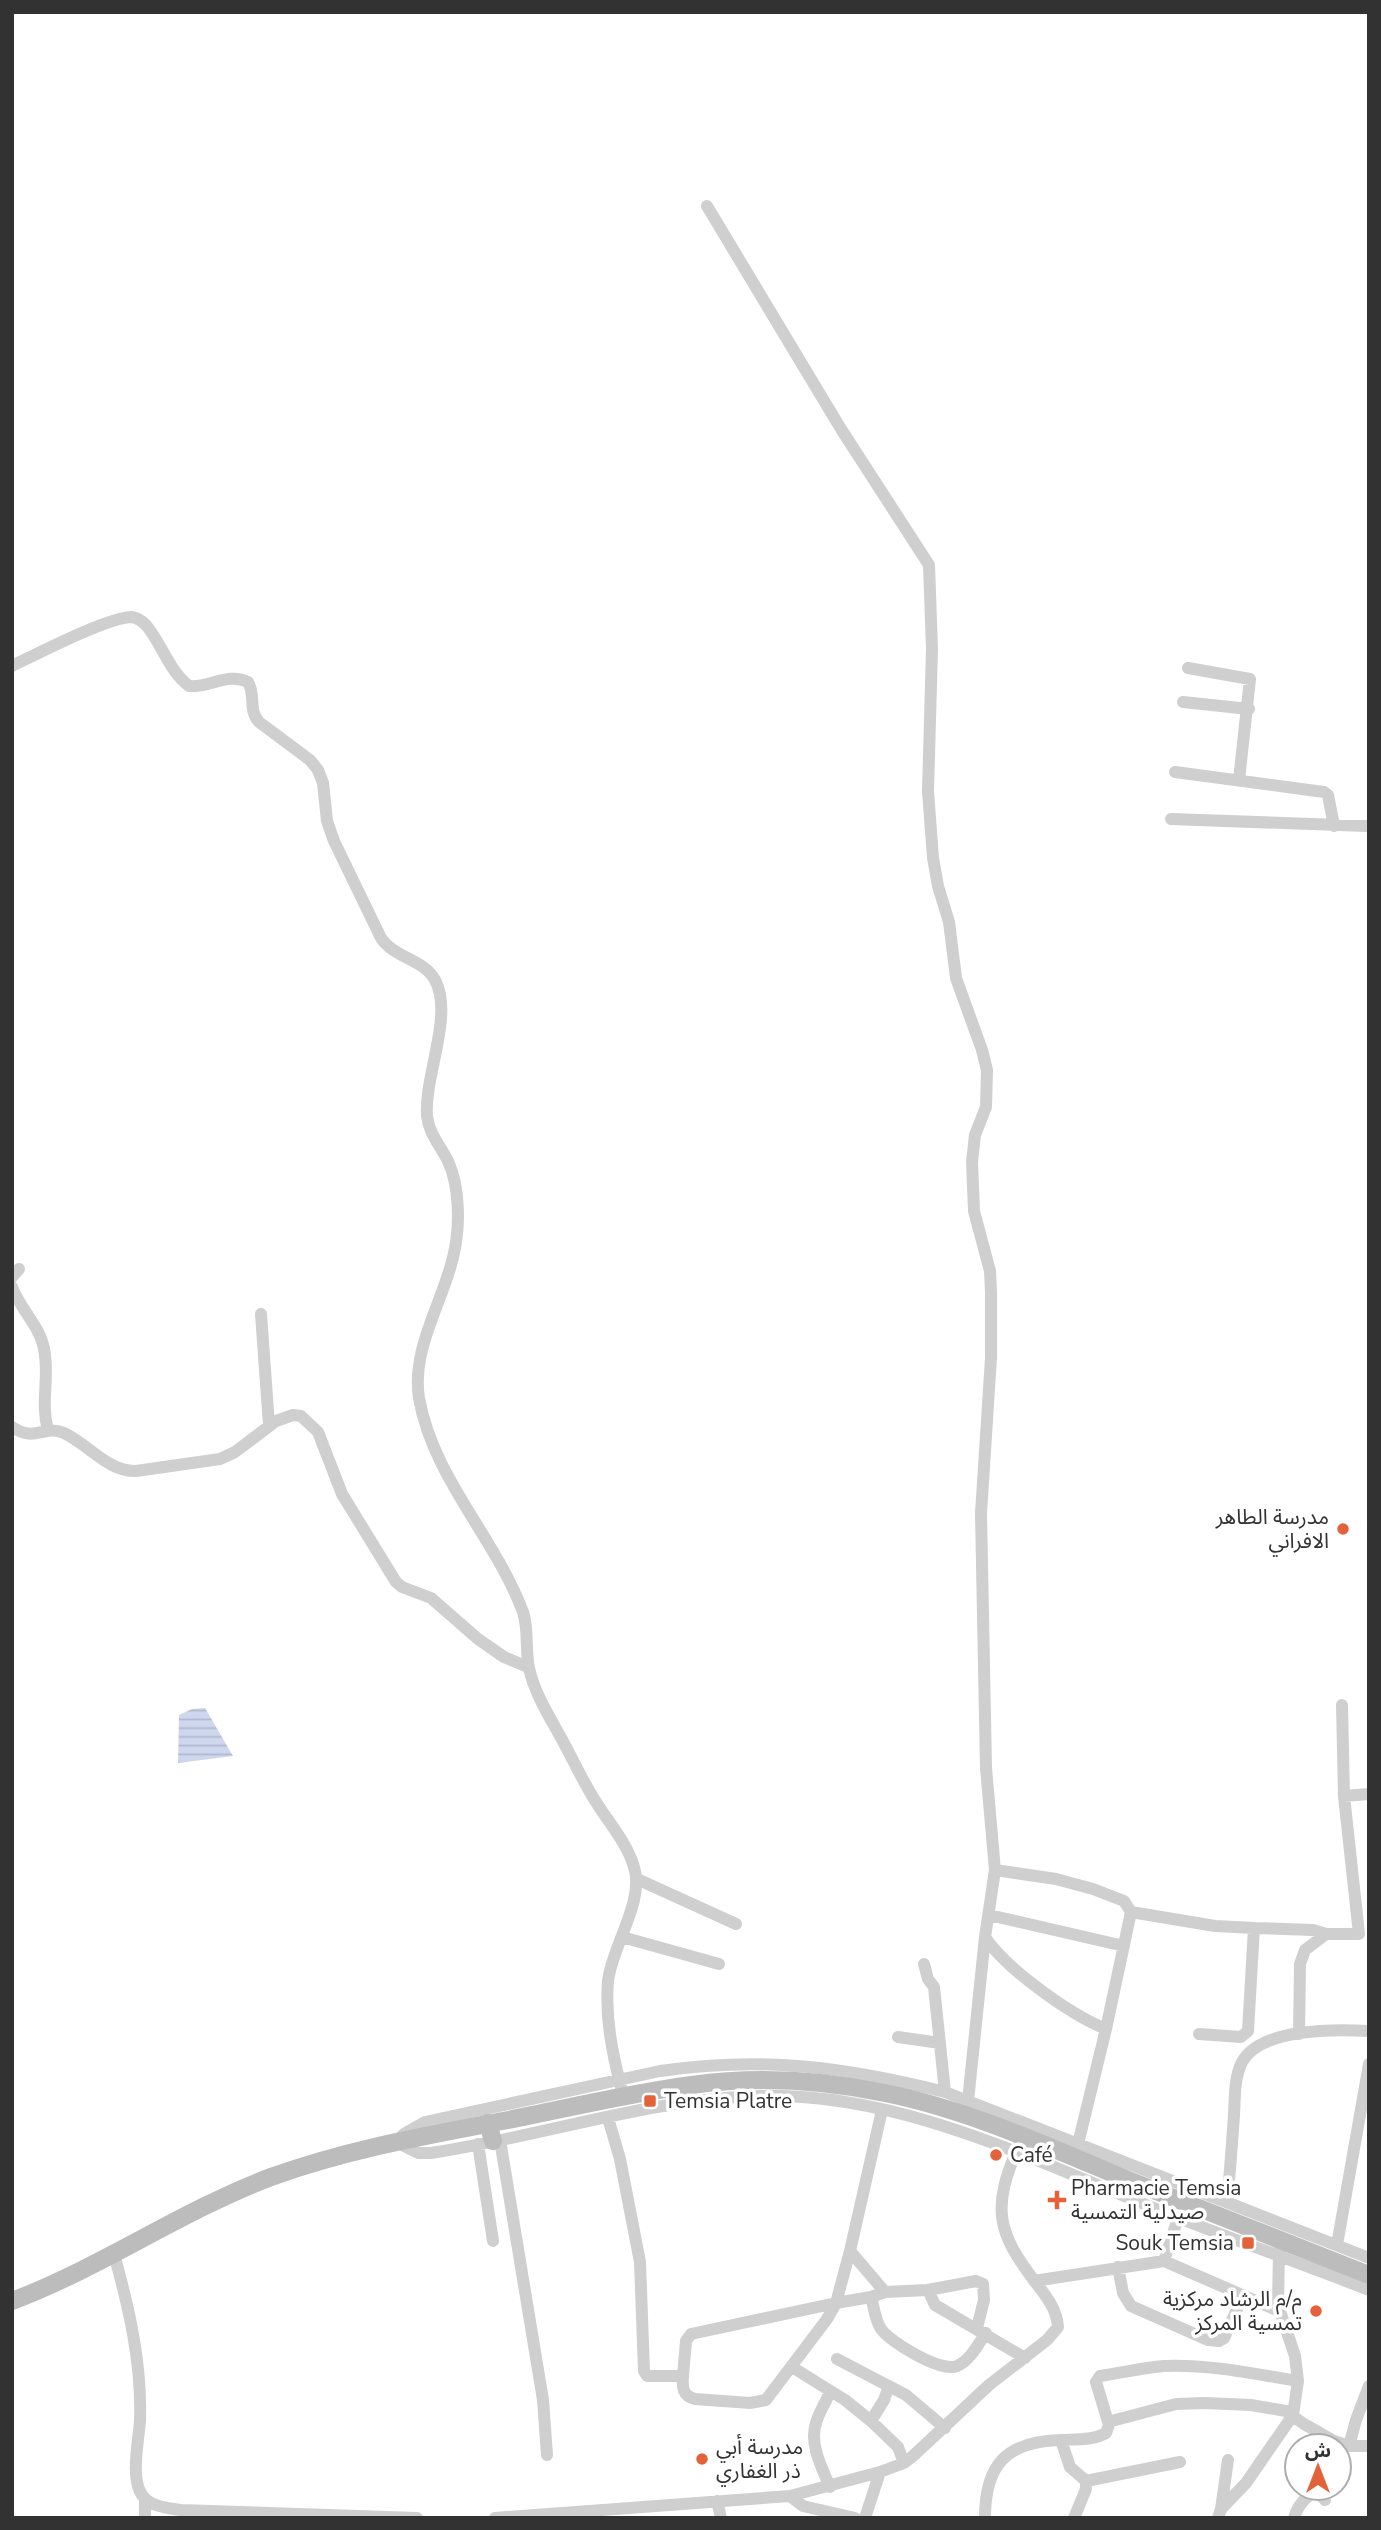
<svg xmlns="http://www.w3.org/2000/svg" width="1381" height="2530" viewBox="0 0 1381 2530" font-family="'Nunito Sans','Noto Sans Arabic',sans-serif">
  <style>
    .water { fill: url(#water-rules) }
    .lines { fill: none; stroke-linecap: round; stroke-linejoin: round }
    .minor { stroke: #cfcfcf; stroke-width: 12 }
    .secondary { stroke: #bcbcbc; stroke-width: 18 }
    .poi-dot { fill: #e46239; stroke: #fff; stroke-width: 2.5 }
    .labels { text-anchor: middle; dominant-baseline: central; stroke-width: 7; stroke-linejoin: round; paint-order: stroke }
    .poi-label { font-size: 21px; fill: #323232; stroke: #fff; text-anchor: start }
  </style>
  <defs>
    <pattern id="water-rules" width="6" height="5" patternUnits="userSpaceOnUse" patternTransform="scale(1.75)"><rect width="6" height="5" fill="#ced7ed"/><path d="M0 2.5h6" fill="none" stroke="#b1b9cc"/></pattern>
  </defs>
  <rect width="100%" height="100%" fill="#fff"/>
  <path class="water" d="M 205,1708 L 233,1756 L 178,1763 L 179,1715 L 192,1709 Z"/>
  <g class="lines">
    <path class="minor" d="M 707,206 L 841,429 L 929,565 L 932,649 L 928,791 L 933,858 L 938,886 L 949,922 L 956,978 L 982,1050 L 987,1070 L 986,1107 L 975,1135 L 972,1162 L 974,1211 L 990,1271 L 991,1292 L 991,1358 L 981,1513 L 986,1768 L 995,1870 L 985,1937 C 1006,1969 1071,2015 1106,2029 L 1078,2144
      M 12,666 C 37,654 108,617 132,617 C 138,618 142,621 146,625 C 162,644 169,671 189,686 C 209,688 228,672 248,682 C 256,696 248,710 259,722 L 310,760 L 318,770 L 323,783 L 327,821 L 334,841 L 381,938 C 394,958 424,959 435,980 C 454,1015 424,1076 427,1116 C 429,1134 440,1145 448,1161 C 460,1187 460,1226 454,1253 C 444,1301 411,1348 419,1398 C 433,1478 495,1537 523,1612 C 529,1630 525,1650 529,1668 C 535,1696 553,1722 566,1747 C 576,1766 585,1785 596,1802 C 609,1823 627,1843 634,1867 C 645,1901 612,1946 608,1981 C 605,2017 612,2052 621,2087
      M 1188,668 L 1250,679 L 1239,780
      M 1183,702 L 1249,709
      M 1175,772 L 1324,792 L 1328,795 L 1334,826
      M 1171,819 L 1366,826
      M 12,1277 L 19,1269
      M 12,1287 C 20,1309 40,1326 44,1349 C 50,1378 40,1402 48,1430
      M 261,1314 L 269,1425
      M 12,1427 C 36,1443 43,1424 64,1433 C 88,1444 108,1472 136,1471 L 220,1459 L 235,1452 L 276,1421 L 293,1415 L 301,1416 L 318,1432 L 342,1494 L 396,1582 L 402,1587 L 431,1598 L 478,1639 L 504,1657 L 528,1667
      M 1342,1705 L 1344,1796 L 1369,1794
      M 995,1870 L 1056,1879 L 1093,1889 L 1124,1901 L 1131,1912 L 1215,1926 L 1254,1928 L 1248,2031 L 1241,2037 L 1199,2034
      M 637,1879 L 736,1924
      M 989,1915 L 1124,1946
      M 1254,1928 L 1313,1930 L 1326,1934
      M 622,1937 L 719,1964
      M 924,1964 L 928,1979 L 934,1987 L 945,2092
      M 1106,2029 L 1131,1912
      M 1299,2034 L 1300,1964 L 1305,1950 L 1326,1934 L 1359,1934 L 1344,1796
      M 898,2037 L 940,2043
      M 968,2101 L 985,1937
      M 882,2110 L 850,2251 L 885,2292 L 871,2297 C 874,2307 875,2320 881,2329 C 890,2342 941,2373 957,2366 C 970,2361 978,2344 986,2333
      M 608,2118 L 620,2159 L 640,2262 L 644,2371 L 647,2376 L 683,2376 C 682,2388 683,2396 695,2399 L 750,2403 L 766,2400 L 827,2319 L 836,2303 L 850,2251
      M 500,2140 L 543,2400 L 547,2455
      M 478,2144 L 493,2241
      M 1227,2202 C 1230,2173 1232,2144 1234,2115 C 1235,2098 1234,2078 1242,2062 C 1261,2028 1335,2029 1369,2031
      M 1337,2245 L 1369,2064
      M 114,2254 C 129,2308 142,2364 140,2420 C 139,2439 130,2478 142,2495 C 150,2507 169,2508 181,2510 L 417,2518
      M 1369,2258 L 945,2092 C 845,2067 763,2056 660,2071 L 425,2122 L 404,2134 L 396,2142 L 418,2153 L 431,2153 C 540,2137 648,2099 758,2096 C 903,2091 1045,2166 1176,2217 C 1240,2242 1305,2265 1369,2290
      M 1164,2261 L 1178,2218
      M 1118,2267 L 1123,2293 L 1131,2306 L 1208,2340 L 1219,2341 L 1224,2338 L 1243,2296
      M 1034,2281 L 1164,2261 L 1279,2311
      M 928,2290 L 976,2281 L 983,2284 L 984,2300 L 977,2328
      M 885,2292 L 928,2290 L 935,2305 L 1025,2358
      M 837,2359 L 906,2395 L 945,2428
      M 792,2367 L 845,2400 L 871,2421 L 898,2447 L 904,2463
      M 683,2376 L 686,2341 L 691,2334 L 836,2303 L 871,2297
      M 830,2392 C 826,2402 819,2412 816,2423 C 809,2444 822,2468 830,2487
      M 871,2421 L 884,2400 L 889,2386
      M 1108,2422 L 1176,2404 L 1205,2403 L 1251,2405 L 1286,2411 L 1304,2424 L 1334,2441 L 1349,2446 L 1369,2446
      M 1061,2440 L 1070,2467 L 1086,2481 L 1086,2489 L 1074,2518
      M 1349,2446 L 1356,2420 L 1369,2386
      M 1086,2481 L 1180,2462
      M 790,2496 L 803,2506 L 855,2518
      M 145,2499 L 145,2518
      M 717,2501 L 721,2518
      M 1221,2509 L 1228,2460
      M 495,2518 L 790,2496 L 880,2472 L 904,2463 L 913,2456 L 989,2385 L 1047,2340 L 1058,2327 C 1057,2310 1047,2297 1036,2283 C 996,2231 992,2208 1018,2147
      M 865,2518 L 880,2472
      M 985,2518 C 985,2465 1006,2442 1059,2440 C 1074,2439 1092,2441 1106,2433 L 1109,2425 L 1096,2382 L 1100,2376 C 1121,2373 1142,2368 1164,2366 C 1209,2364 1255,2374 1298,2381
      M 1218,2518 L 1221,2509 L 1246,2483 L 1293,2415 L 1298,2381 L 1295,2356 L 1278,2305 L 1279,2251
      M 1294,2518 C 1297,2507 1307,2493 1318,2492 L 1325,2500"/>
    <path class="secondary" d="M 488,2123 L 493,2141
      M 12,2301 C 102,2267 181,2211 271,2177 C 348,2149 429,2135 508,2120 C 569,2108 630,2093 692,2085 C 755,2076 822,2080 885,2093 C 969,2110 1049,2147 1128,2180 C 1208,2212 1289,2243 1369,2275"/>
  </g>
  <g class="poi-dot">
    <circle cx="1343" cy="1529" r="7"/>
    <rect x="643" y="2094" width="14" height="14" rx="3.5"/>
    <circle cx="996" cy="2155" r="7"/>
    <path d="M1053.5 2189.5h7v7h7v7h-7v7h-7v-7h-7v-7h7z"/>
    <rect x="1241" y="2236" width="14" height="14" rx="3.5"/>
    <circle cx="1316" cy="2311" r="7"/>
    <circle cx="702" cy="2459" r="7"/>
  </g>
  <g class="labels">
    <g class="poi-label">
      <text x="1329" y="1517" text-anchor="end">مدرسة الطاهر<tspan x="1329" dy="24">الافراني</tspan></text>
      <text x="664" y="2101">Temsia Platre</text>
      <text x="1010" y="2155">Café</text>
      <text x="1071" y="2188">Pharmacie Temsia<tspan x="1071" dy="24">صيدلية التمسية</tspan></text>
      <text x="1234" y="2243" text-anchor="end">Souk Temsia</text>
      <text x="1302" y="2299" text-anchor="end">م/م الرشاد مركزية<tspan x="1302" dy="24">تمسية المركز</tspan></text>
      <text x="716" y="2447">مدرسة أبي<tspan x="716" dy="24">ذر الغفاري</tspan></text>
    </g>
  </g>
  <rect width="1381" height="2530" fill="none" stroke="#323232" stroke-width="28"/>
  <g transform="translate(1318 2467)"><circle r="33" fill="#ffffff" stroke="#adadad" stroke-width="2"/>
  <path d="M0-5L12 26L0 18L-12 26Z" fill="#e46239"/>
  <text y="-10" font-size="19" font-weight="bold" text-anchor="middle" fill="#323232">ش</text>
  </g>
</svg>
